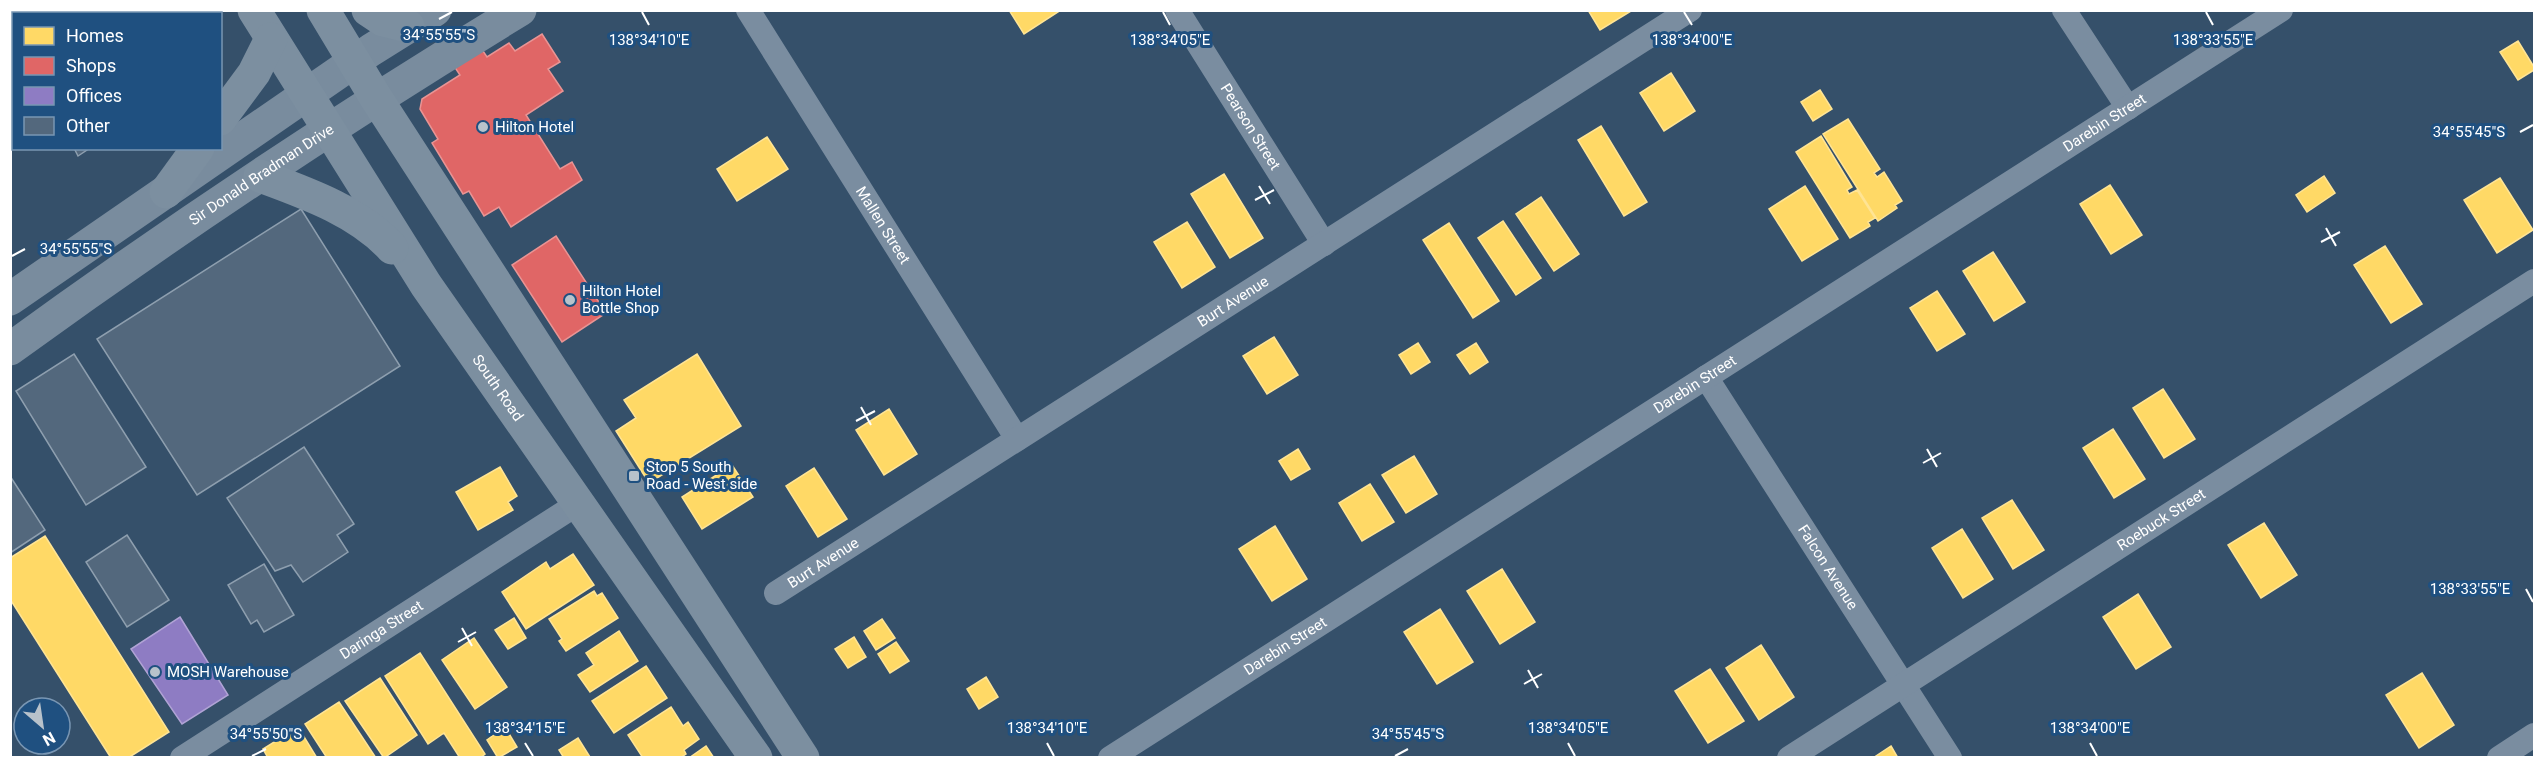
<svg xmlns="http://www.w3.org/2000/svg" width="2545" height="768" viewBox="0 0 2545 768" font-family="Roboto,sans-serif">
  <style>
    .homes { fill: #ffd966; stroke: #ffe494; stroke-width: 1.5 }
    .shops { fill: #e06666; stroke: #e99494; stroke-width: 1.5 }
    .offices { fill: #8e7cc3; stroke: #b0a3d5; stroke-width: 1.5 }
    .building { fill: #53687d; stroke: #8e9faf; stroke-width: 1.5 }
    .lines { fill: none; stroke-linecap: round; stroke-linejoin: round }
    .street { stroke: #7a8da0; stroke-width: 24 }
    .primary { stroke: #798c9e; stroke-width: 33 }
    .highway { stroke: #7c8fa0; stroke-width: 33 }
    .ticks { fill: none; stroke: #fff; stroke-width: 2 }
    .poi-dot { fill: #b8c2cb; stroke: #1f5080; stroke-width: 2 }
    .labels { text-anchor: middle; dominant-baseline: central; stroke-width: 6; stroke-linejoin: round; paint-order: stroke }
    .street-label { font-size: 15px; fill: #fff; stroke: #1f5080 }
    .poi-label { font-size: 15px; fill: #fff; stroke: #1f5080; text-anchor: start }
    .ticks-label { font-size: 15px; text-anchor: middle; fill: #fff; stroke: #1f5080; stroke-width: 6; stroke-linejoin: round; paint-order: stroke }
  </style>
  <rect width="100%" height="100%" fill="#35506a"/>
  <path class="homes" d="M 1009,10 L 1061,10 L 1024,34 Z
    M 1588,10 L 1631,10 L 1631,11 L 1600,30 Z
    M 2518,41 L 2534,67 L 2534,70 L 2518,80 L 2500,52 Z
    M 1671,73 L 1695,111 L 1664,131 L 1640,93 Z
    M 1820,90 L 1832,109 L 1813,121 L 1801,102 Z
    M 1848,119 L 1880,169 L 1874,173 L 1877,177 L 1884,172 L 1902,201 L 1895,205 L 1897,208 L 1878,221 L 1823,134 Z
    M 1601,126 L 1647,202 L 1624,216 L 1578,140 Z
    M 1821,136 L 1852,187 L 1847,190 L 1849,194 L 1857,190 L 1875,218 L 1868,222 L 1870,226 L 1850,238 L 1796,152 Z
    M 767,137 L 788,169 L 737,201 L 717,169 Z
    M 1224,174 L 1263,238 L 1230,258 L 1191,194 Z
    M 2324,176 L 2335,193 L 2307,212 L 2296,195 Z
    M 2500,178 L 2533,230 L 2497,253 L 2464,200 Z
    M 2110,185 L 2142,235 L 2111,254 L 2080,204 Z
    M 1805,186 L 1838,239 L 1802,261 L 1769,209 Z
    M 1541,197 L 1579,254 L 1554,271 L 1516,214 Z
    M 1503,221 L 1541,278 L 1516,295 L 1478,238 Z
    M 1187,222 L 1215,267 L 1182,288 L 1154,242 Z
    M 1449,223 L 1499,301 L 1473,318 L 1423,240 Z
    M 2385,246 L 2422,304 L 2391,323 L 2354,265 Z
    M 1993,252 L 2025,302 L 1994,321 L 1963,271 Z
    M 1937,291 L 1965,334 L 1937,351 L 1910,308 Z
    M 1274,337 L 1298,375 L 1267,394 L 1243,356 Z
    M 1418,343 L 1430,362 L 1411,374 L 1399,355 Z
    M 1476,343 L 1488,362 L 1470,374 L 1457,355 Z
    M 697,354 L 741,426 L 649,483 L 616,431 L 636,418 L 624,400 Z
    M 2163,389 L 2195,439 L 2164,458 L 2133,408 Z
    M 889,409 L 917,454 L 884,475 L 856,430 Z
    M 2113,429 L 2145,479 L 2114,498 L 2083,448 Z
    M 1298,449 L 1310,469 L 1291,480 L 1279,461 Z
    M 1414,456 L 1437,494 L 1406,513 L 1382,475 Z
    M 732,465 L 753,497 L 702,529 L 682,497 Z
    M 500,467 L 517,496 L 508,502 L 513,510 L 478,530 L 456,492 Z
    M 814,468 L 847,519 L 818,537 L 786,486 Z
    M 1370,484 L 1394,522 L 1362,541 L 1339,503 Z
    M 2012,500 L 2044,550 L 2013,569 L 1982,518 Z
    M 2264,523 L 2297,575 L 2261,598 L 2228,545 Z
    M 1275,526 L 1307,579 L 1272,601 L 1239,549 Z
    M 1962,529 L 1993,579 L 1963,598 L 1932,548 Z
    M 45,536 L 169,732 L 128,758 L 111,758 L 10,599 L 10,558 Z
    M 573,554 L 594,585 L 526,629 L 502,592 L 546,562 L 550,569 Z
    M 1502,569 L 1535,622 L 1500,644 L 1467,591 Z
    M 594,591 L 597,596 L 602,593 L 618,618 L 566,651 L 559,641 L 562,639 L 549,619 Z
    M 2138,594 L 2171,647 L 2136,669 L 2103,617 Z
    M 1440,609 L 1473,662 L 1437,684 L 1404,632 Z
    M 514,618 L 526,638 L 508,649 L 495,630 Z
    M 882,619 L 895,638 L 876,650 L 864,631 Z
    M 619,631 L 638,661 L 590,692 L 578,675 L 594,665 L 586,653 Z
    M 854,637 L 866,657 L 848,668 L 835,649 Z
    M 474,638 L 507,687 L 475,709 L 442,660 Z
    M 896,642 L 909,661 L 890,673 L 878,654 Z
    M 1761,645 L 1794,697 L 1759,720 L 1726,668 Z
    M 420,653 L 485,754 L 480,758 L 460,758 L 444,733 L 428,744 L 385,676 Z
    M 646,666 L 667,698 L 614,733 L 592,701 Z
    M 1710,669 L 1744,721 L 1708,743 L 1675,691 Z
    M 2422,673 L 2454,725 L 2419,748 L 2386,695 Z
    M 986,677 L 998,697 L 979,709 L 967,689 Z
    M 380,678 L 417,735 L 384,758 L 345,701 Z
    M 339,702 L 376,758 L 327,758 L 305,724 Z
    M 671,707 L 683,726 L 688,722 L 699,739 L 684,750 L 686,754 L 680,758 L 643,758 L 628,735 Z
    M 298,727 L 317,758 L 268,758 L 263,749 Z
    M 505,727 L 517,747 L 498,758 L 487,740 Z
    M 578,738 L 590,757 L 564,758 L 559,750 Z
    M 706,746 L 714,758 L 689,758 Z
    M 1891,746 L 1898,758 L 1873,758 Z"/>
  <path class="shops" d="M 542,34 L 560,62 L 548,69 L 563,91 L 526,115 L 560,169 L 572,162 L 582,180 L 511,227 L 499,207 L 484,216 L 469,191 L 463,194 L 432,143 L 438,139 L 420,109 L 422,99 L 460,75 L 454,66 L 481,48 L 487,57 L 509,43 L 515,51 Z
    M 556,236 L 606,313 L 562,342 L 512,265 Z"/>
  <path class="offices" d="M 180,617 L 228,695 L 182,724 L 131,649 Z"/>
  <path class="building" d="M 17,10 L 58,10 L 59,14 L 19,14 Z
    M 58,10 L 180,10 L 175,14 L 59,14 Z
    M 10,44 L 14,48 L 14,107 L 10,109 Z
    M 74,148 L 90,148 L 78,156 Z
    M 301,209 L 400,366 L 197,495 L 97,339 Z
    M 74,354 L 146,467 L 86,505 L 16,391 Z
    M 304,447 L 354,524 L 337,535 L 348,552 L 303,582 L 291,565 L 275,571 L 227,498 Z
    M 10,476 L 45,530 L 10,553 Z
    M 127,535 L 169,600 L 127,627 L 86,562 Z
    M 264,564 L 294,615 L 264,632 L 257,620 L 251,624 L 228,585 Z"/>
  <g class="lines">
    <g class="street">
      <path id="s1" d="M 748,10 L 1017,439"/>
      <path id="s2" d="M 1177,10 L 1324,244"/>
      <path d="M 2064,10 L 2128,108"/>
      <path id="s3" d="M 1706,377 L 1950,758"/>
      <path id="s4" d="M 776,593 L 1690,10"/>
      <path id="s5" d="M 182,758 L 579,503"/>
      <path id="s6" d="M 1110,758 L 2281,10"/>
      <path id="s7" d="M 1789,758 L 2534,281"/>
      <path d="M 2499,758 L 2534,735"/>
    </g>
    <g class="primary">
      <path d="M 10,299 L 371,50 L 435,10"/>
      <path id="s8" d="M 10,349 C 175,229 345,116 520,10"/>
    </g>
    <g class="highway">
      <path id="s9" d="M 254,10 L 426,285 L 756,758"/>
      <path d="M 323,10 L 376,98 L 803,758"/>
      <path d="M 368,10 L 383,20 L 408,26"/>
      <path d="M 220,119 L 254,73 L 271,39"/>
      <path d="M 260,176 C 306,193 358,211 392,248"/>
      <path d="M 166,192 L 198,148"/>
    </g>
  </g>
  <path class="ticks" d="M 642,12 L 649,25M 1163,12 L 1170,25M 1684,12 L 1692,25M 2206,12 L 2213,25M 439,19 L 452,12M 2520,132 L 2533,125M 1259,186 L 1270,204M 1255,200 L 1274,190M 2326,228 L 2336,246M 2321,242 L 2340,232M 12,256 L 25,249M 861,407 L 871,425M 856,421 L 875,411M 1927,449 L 1937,467M 1923,463 L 1941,453M 2526,589 L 2533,602M 462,628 L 472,646M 458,642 L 476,632M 1528,670 L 1538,688M 1524,684 L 1542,674M 525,743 L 533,756M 1047,743 L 1054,756M 1568,743 L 1575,756M 2090,743 L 2097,756M 252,756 L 266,749M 1395,756 L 1408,749"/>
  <g class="poi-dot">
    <circle cx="483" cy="127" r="6"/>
    <circle cx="570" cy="300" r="6"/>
    <rect x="628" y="470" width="12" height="12" rx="3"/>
    <circle cx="155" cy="672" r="6"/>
  </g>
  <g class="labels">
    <g class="street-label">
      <text stroke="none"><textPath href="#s6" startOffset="1180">Darebin Street</textPath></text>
      <text stroke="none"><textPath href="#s2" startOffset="138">Pearson Street</textPath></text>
      <text stroke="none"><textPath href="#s8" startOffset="306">Sir Donald Bradman Drive</textPath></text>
      <text stroke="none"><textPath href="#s1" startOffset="254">Mallen Street</textPath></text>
      <text stroke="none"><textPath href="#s4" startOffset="542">Burt Avenue</textPath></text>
      <text stroke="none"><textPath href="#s6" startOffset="694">Darebin Street</textPath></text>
      <text stroke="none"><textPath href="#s9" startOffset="450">South Road</textPath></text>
      <text stroke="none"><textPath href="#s7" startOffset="442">Roebuck Street</textPath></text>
      <text stroke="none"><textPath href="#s4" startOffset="56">Burt Avenue</textPath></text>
      <text stroke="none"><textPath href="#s3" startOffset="226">Falcon Avenue</textPath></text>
      <text stroke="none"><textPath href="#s5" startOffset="237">Daringa Street</textPath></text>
      <text stroke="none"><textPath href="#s6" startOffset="208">Darebin Street</textPath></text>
    </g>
    <g class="poi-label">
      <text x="495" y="127">Hilton Hotel</text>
      <text x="582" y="291">Hilton Hotel<tspan x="582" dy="17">Bottle Shop</tspan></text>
      <text x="646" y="467">Stop 5 South<tspan x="646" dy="17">Road - West side</tspan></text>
      <text x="167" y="672">MOSH Warehouse</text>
    </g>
  </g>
  <g class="ticks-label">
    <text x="439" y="40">34°55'55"S</text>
    <text x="649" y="45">138°34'10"E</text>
    <text x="1170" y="45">138°34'05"E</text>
    <text x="1692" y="45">138°34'00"E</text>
    <text x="2213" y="45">138°33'55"E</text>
    <text x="2469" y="137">34°55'45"S</text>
    <text x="76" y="254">34°55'55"S</text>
    <text x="2470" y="594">138°33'55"E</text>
    <text x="525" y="733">138°34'15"E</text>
    <text x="1047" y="733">138°34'10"E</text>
    <text x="1568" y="733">138°34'05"E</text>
    <text x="2090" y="733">138°34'00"E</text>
    <text x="266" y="739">34°55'50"S</text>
    <text x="1408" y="739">34°55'45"S</text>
  </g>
  <rect width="2545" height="768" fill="none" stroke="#ffffff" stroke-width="24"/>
  <rect x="12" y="12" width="210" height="138" fill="#1f5080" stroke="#7996b3" stroke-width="1.5"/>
  <rect x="24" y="27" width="30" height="18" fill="#ffd966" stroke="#7996b3" stroke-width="1.5"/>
  <text x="66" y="42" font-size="18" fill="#ffffff">Homes</text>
  <rect x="24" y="57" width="30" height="18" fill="#e06666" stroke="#7996b3" stroke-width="1.5"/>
  <text x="66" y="72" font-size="18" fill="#ffffff">Shops</text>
  <rect x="24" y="87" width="30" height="18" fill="#8e7cc3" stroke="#7996b3" stroke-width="1.5"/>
  <text x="66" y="102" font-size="18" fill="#ffffff">Offices</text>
  <rect x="24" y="117" width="30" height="18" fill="#53687d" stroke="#7996b3" stroke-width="1.5"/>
  <text x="66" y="132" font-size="18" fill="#ffffff">Other</text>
  <g transform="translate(42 726) rotate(151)"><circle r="28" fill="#1f5080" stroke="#7996b3" stroke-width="1.5"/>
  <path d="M0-4.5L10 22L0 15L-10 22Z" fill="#b8c2cb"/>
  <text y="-9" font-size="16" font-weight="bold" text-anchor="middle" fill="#ffffff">N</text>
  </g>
</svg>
